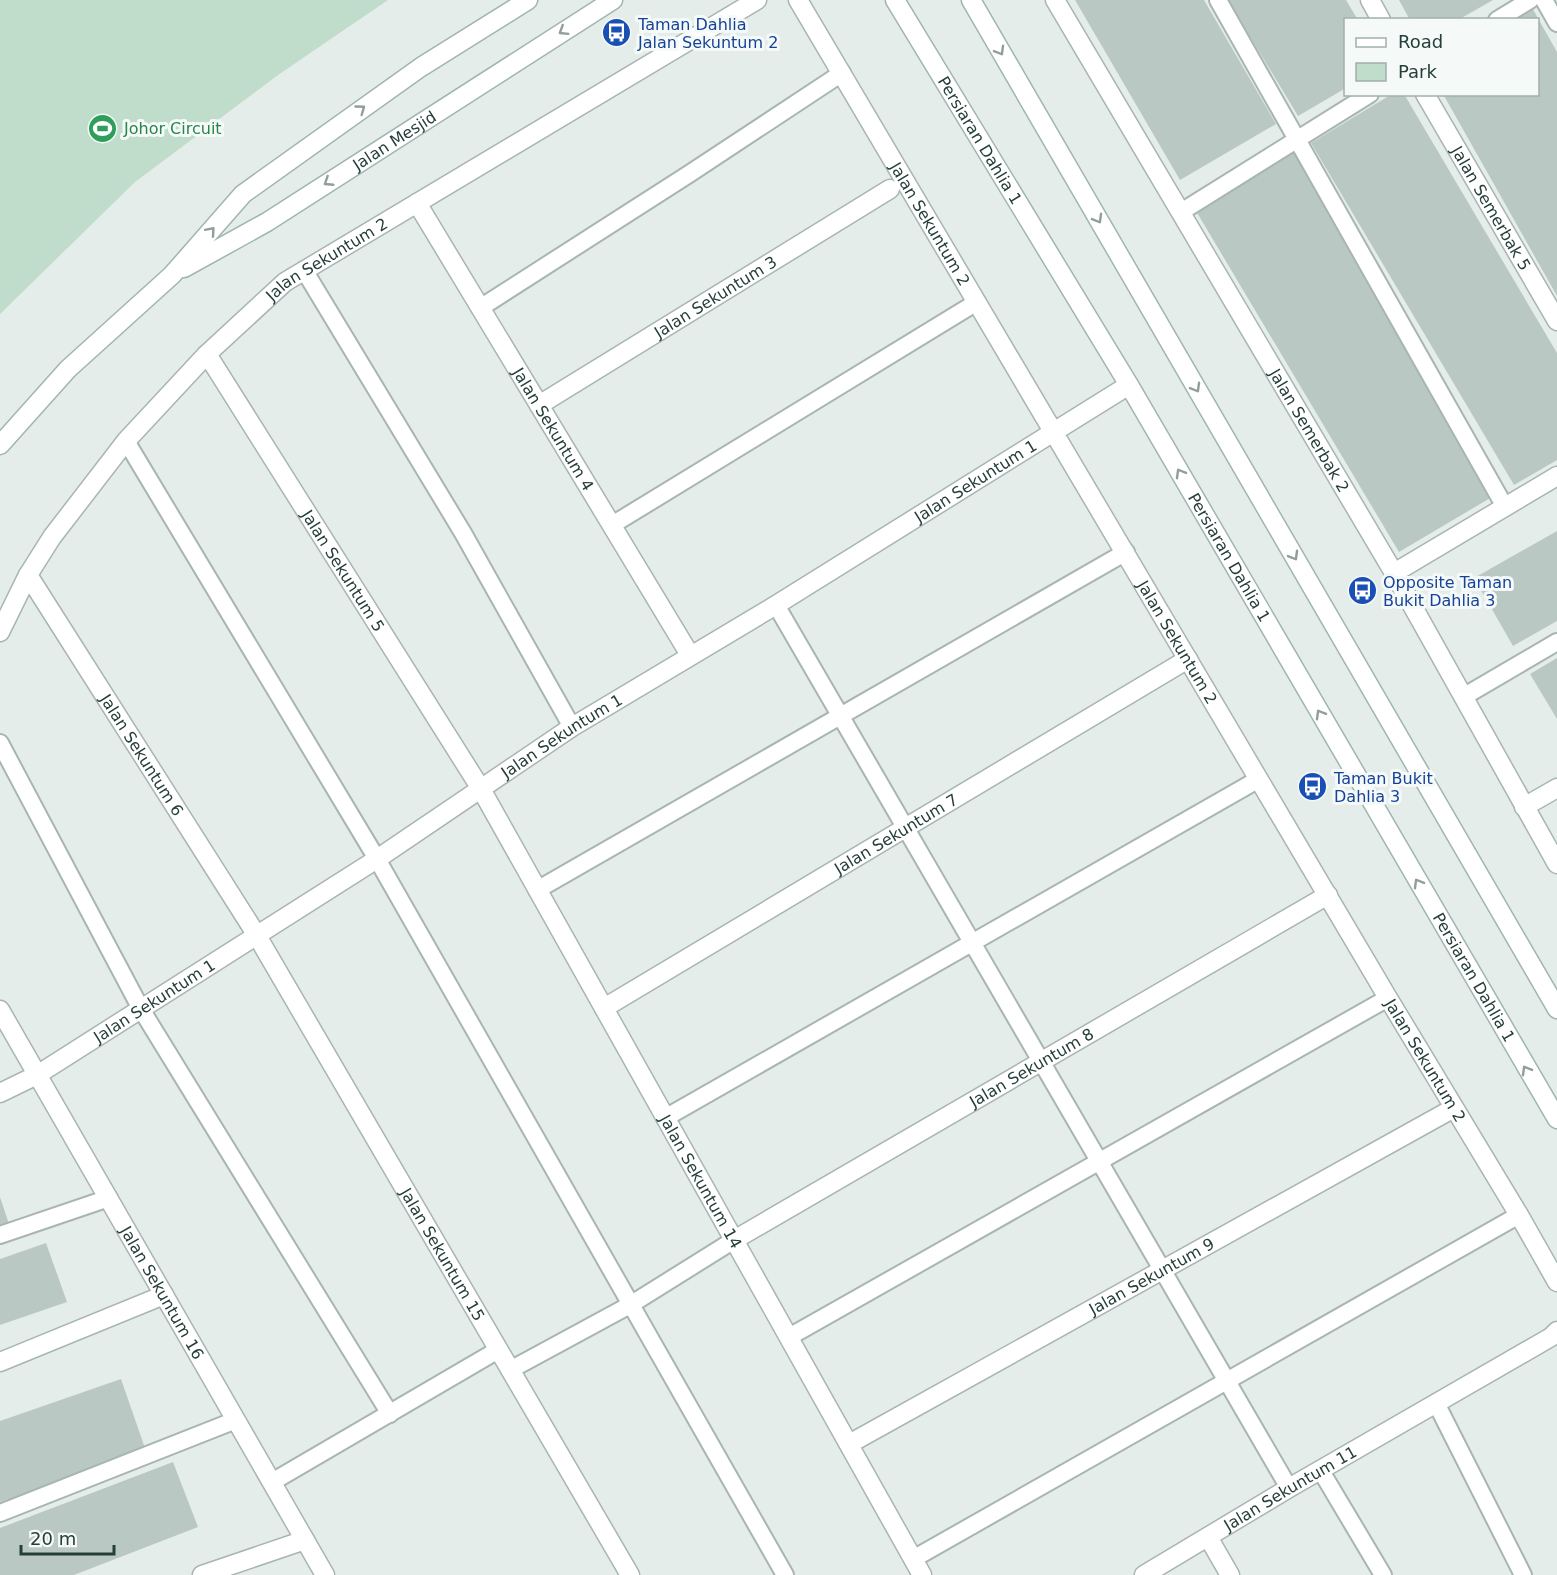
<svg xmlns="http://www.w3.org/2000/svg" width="1557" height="1575" viewBox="0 0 1557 1575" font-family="'DejaVu Sans',sans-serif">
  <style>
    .green { fill: #c0dccb }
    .building { fill: #bac8c4 }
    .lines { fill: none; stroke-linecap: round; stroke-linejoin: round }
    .lane-casing { stroke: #a8b5b2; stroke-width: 20 }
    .street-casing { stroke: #a8b5b2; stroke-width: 21 }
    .secondary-casing { stroke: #a1b5b0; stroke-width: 21 }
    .lane { stroke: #fff; stroke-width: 16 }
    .street { stroke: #fff; stroke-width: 18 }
    .secondary { stroke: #fff; stroke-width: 18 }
    .oneway { stroke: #929e9c }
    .labels { text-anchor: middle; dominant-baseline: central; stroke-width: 6; stroke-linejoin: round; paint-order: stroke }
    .transit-label { font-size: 16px; fill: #164399; stroke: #f5faf8; text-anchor: start }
    .leisure-label { font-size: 16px; fill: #27864d; stroke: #f5faf8; text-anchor: start }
    .street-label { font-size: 16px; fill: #253e3a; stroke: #f5faf8 }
  </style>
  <rect width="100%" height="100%" fill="#e5edea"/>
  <path class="green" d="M 0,0 L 388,0 L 278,75 L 135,182 L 0,314 Z"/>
  <path class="building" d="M 1075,0 L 1204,0 L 1276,124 L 1180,180 Z
    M 1228,0 L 1346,0 L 1358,20 L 1346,20 L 1346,88 L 1298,116 Z
    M 1399,0 L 1493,0 L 1458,20 L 1410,20 Z
    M 1530,4 L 1557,52 L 1557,296 L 1443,94 L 1538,94 L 1538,20 L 1503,20 Z
    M 1392,94 L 1404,94 L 1557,353 L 1557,460 L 1514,485 L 1311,143 Z
    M 1291,148 L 1497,494 L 1399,552 L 1193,206 Z
    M 1557,531 L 1557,621 L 1513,646 L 1474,578 Z
    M 1557,658 L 1557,719 L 1530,674 Z
    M 0,1197 L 10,1227 L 0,1230 Z
    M 46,1243 L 67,1302 L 0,1325 L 0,1259 Z
    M 121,1379 L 146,1451 L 0,1502 L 0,1421 Z
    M 173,1462 L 198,1527 L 74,1575 L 0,1575 L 0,1528 Z"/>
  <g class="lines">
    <defs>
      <path id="lane" d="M 1218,0 L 1505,507
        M 1544,0 L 1557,23
        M 1497,20 L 1530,0
        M 1181,212 L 1370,94
        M 304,270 L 463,533 L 572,727
        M 480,308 L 689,174 L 842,73
        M 126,441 L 377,859 L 785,1575
        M 612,525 L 977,302
        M 776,605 L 1289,1488
        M 1463,697 L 1557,642
        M 0,743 L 141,1009 L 390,1414
        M 537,890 L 1126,552
        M 665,1118 L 1259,779
        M 0,1235 L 109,1198
        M 789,1337 L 1388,998
        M 510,1370 L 630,1305 L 734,1240
        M 1436,1403 L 1523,1575
        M 1321,1471 L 1383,1575
        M 272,1482 L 498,1350
        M 0,1513 L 236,1420
        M 913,1559 L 1519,1215"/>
      <g id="street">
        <path id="s1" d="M 798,0 L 1388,998 L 1519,1215 L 1557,1282"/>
        <path id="s2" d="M 1055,0 L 1394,573 L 1557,864"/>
        <path d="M 1370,0 L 1381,20"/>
        <path id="s3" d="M 1425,94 L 1557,321"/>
        <path id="s4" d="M 417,203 L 690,655"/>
        <path id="s5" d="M 207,354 L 481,789 L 922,1575"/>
        <path id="s6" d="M 539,405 L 890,189"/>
        <path d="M 1394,573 L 1557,476"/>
        <path id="s7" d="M 28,575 L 256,934 L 630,1575"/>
        <path id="s8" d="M 0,632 L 28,575 L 52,537 L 126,441 L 207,354 L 285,282 L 757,0"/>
        <path d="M 1524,807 L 1557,788"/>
        <path id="s9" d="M 604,1008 L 1188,659"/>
        <path id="s10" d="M 0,1010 L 325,1575"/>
        <path id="s11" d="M 0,1093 L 37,1075 L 377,859 L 572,727 L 776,605 L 1129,385"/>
        <path id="s12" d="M 734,1240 L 1328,895"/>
        <path d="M 0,1362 L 164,1295"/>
        <path id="s13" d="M 849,1444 L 1454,1108"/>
        <path d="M 1208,1537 L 1230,1575"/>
        <path d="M 202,1575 L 305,1540"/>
        <path id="s14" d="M 1144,1575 L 1289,1488 L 1551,1337 L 1557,1331"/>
      </g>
      <g id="secondary">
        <path id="s15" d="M 895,0 L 1129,385 L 1557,1119"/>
        <path d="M 971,0 L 1557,1009"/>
        <path id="s16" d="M 184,268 L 267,222 L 613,0"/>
        <path d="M 0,445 L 68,369 L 172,275 L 243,194 L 421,67 L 528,0"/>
      </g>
    </defs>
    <use href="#lane" class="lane-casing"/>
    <use href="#street" class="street-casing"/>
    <use href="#secondary" class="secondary-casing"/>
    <use href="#lane" class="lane"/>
    <use href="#street" class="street"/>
    <use href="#secondary" class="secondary"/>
  </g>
  <defs><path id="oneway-chevron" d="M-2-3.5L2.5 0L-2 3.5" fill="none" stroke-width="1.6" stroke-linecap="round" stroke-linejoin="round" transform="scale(1.5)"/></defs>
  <g class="oneway">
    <use href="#oneway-chevron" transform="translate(563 31) rotate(148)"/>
    <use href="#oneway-chevron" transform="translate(1000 51) rotate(60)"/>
    <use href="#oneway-chevron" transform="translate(361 109) rotate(-36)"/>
    <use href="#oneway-chevron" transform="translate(328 182) rotate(147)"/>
    <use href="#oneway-chevron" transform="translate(1098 219) rotate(60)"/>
    <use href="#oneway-chevron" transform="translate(211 231) rotate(-49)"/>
    <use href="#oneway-chevron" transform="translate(1196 388) rotate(60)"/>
    <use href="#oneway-chevron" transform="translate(1180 473) rotate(-120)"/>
    <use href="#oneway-chevron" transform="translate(1294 556) rotate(60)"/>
    <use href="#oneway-chevron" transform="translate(1320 714) rotate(-120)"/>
    <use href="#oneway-chevron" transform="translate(1418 883) rotate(-120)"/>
    <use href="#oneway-chevron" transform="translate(1526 1070) rotate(-120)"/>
  </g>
  <defs>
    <symbol id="bus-disc" viewBox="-11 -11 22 22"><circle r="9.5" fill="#1a4fb4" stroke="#f5faf8"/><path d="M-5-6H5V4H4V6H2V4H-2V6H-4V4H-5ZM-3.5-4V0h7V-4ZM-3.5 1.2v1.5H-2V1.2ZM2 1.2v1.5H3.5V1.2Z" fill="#fff"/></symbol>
    <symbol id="stadium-disc" viewBox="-11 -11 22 22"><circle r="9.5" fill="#2e9e5b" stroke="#f5faf8"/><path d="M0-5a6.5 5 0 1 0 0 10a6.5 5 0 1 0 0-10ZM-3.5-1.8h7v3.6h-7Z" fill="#fff"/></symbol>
  </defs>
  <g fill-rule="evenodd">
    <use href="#bus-disc" x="600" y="16" width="33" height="33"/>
    <use href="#stadium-disc" x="86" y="112" width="33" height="33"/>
    <use href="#bus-disc" x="1346" y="574" width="33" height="33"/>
    <use href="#bus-disc" x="1296" y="770" width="33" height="33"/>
  </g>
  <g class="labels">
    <g class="transit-label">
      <text x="638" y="24">Taman Dahlia<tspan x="638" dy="18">Jalan Sekuntum 2</tspan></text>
      <text x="1383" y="582">Opposite Taman<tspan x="1383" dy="18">Bukit Dahlia 3</tspan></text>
      <text x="1334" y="778">Taman Bukit<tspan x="1334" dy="18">Dahlia 3</tspan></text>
    </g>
    <g class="leisure-label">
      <text x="124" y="128">Johor Circuit</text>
    </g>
    <g class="street-label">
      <text stroke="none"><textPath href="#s16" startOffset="246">Jalan Mesjid</textPath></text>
      <text stroke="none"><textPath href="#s15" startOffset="164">Persiaran Dahlia 1</textPath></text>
      <text stroke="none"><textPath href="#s3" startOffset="132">Jalan Semerbak 5</textPath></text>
      <text stroke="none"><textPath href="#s1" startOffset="260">Jalan Sekuntum 2</textPath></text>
      <text stroke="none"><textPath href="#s8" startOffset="502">Jalan Sekuntum 2</textPath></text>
      <text stroke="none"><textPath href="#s6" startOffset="207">Jalan Sekuntum 3</textPath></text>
      <text stroke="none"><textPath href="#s4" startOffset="264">Jalan Sekuntum 4</textPath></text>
      <text stroke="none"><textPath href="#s2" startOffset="500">Jalan Semerbak 2</textPath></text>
      <text stroke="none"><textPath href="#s11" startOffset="1152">Jalan Sekuntum 1</textPath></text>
      <text stroke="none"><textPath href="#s15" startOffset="650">Persiaran Dahlia 1</textPath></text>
      <text stroke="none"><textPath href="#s5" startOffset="256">Jalan Sekuntum 5</textPath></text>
      <text stroke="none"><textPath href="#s1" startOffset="746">Jalan Sekuntum 2</textPath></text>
      <text stroke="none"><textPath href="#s11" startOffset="666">Jalan Sekuntum 1</textPath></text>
      <text stroke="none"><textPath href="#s7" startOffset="213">Jalan Sekuntum 6</textPath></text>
      <text stroke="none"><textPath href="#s9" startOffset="340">Jalan Sekuntum 7</textPath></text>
      <text stroke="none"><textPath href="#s15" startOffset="1136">Persiaran Dahlia 1</textPath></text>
      <text stroke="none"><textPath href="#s11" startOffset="180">Jalan Sekuntum 1</textPath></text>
      <text stroke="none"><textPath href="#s1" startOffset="1232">Jalan Sekuntum 2</textPath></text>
      <text stroke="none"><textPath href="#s12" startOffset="344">Jalan Sekuntum 8</textPath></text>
      <text stroke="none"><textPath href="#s5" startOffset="964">Jalan Sekuntum 14</textPath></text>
      <text stroke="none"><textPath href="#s7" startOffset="796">Jalan Sekuntum 15</textPath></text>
      <text stroke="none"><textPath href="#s13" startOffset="346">Jalan Sekuntum 9</textPath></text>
      <text stroke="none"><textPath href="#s10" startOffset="326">Jalan Sekuntum 16</textPath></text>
      <text stroke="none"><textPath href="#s14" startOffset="170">Jalan Sekuntum 11</textPath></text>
    </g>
  </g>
  <rect x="1344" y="18" width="195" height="78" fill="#f5faf8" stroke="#a2afac" stroke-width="1.5"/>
  <rect x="1356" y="38" width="30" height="9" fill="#ffffff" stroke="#a2afac" stroke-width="1.5"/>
  <text x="1398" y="48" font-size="18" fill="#253e3a">Road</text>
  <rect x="1356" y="63" width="30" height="18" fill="#c0dccb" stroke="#a2afac" stroke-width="1.5"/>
  <text x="1398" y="78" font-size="18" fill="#253e3a">Park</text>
  <path d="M21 1545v9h93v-9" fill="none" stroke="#253e3a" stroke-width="3"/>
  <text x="30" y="1545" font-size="18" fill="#253e3a" stroke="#f5faf8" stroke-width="4.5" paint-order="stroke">20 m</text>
</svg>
